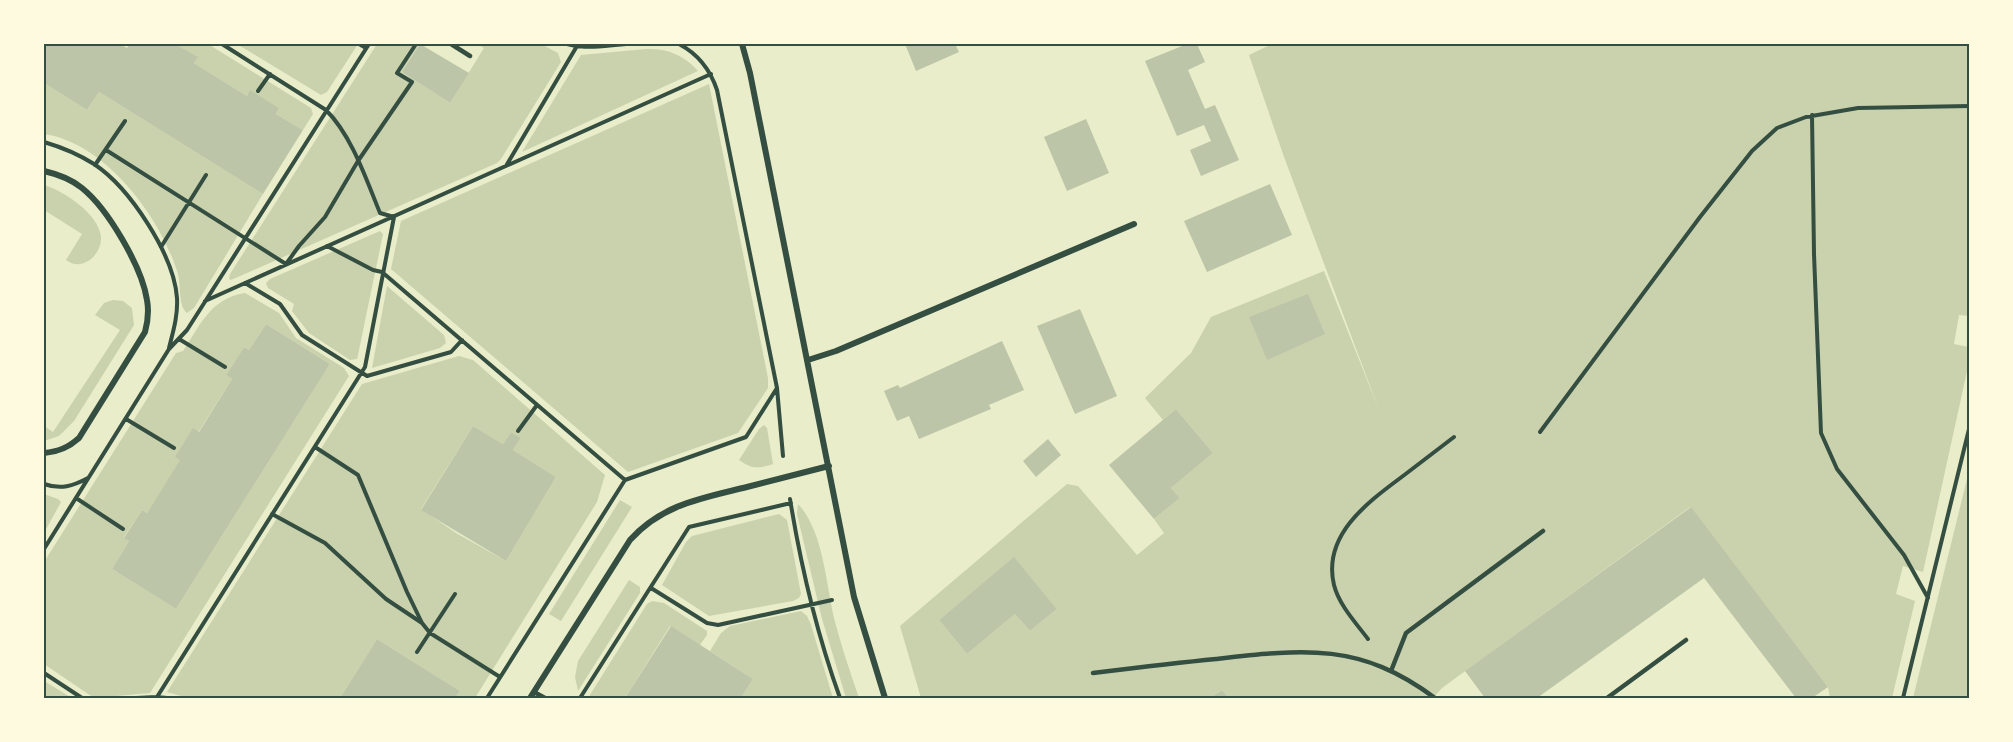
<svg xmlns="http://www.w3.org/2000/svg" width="2013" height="742" viewBox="0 0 2013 742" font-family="Roboto,sans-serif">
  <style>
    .green { fill: #cad2ad; fill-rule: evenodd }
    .building { fill: #bcc5a7 }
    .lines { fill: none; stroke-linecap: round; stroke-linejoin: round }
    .path { stroke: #344e41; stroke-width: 4 }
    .service { stroke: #344e41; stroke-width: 4.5 }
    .minor { stroke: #344e41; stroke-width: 6 }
    .neatline { fill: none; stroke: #344e41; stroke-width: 2 }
  </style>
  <rect width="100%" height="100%" fill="#e9edc9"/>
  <path class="green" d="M 175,44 L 208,44 L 311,108 L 313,114 L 303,130 L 276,114 L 279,108 L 250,91 L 247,96 L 194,63 L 197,57 Z
    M 237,44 L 358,44 L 327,92 L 321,95 Z
    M 377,44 L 420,44 L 402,72 L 450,103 L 484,48 L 477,44 L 541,44 L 558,53 L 561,62 L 501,159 L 497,163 L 231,280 L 229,279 L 230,274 Z
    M 1272,44 L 1969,44 L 1969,316 L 1959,315 L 1954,344 L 1969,347 L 1969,362 L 1923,572 L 1903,566 L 1896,594 L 1915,601 L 1892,698 L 1830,698 L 1828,687 L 1690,507 L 1442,688 L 1433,698 L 1229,698 L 1222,690 L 1210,698 L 921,698 L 900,626 L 1067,484 L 1078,486 L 1137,555 L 1164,533 L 1154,519 L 1180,498 L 1171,488 L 1213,453 L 1176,409 L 1163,420 L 1145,398 L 1191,353 L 1211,317 L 1324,271 L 1379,410 L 1284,157 L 1249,55 ZM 1014,558 L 1057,609 L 1030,631 L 1015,614 L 967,654 L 939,620 Z
    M 646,49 C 667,48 684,55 698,71 L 522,152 L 581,55 Z
    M 44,83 L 87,110 L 99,92 L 263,194 L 194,308 L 187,313 C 178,306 181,285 178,274 C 161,218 106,143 44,134 Z
    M 709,84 L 768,378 L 768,388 L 738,433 L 628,472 L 391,269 L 401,221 Z
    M 44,185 C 64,191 99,214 101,237 C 102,256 81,272 66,260 L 82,234 L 44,210 Z
    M 380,231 L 383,234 L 358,355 L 357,359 L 350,360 L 309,333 L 292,311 L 294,304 L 268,288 L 266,283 L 270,279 Z
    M 387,286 L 444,335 L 446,343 L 440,348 L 372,368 Z
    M 245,293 L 279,313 L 296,338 L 344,368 L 349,376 L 150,693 L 94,698 L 44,664 L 44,562 L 176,353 L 183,351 C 201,324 210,299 245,293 ZM 266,324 L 330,364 L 176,609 L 112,569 L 129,541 L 124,537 L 142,510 L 147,513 L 232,379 L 226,375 L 244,347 L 249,350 Z
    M 113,300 L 123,301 L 132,308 L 134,325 L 74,421 L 59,436 L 44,441 L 44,426 L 53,432 L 120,330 L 95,315 L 104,303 Z
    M 459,356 L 473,360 L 605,475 L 597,502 L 475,698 L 455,698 L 460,691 L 377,639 L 340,698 L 188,698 L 167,692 L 362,384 ZM 473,426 L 503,444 L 511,432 L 521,438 L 513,450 L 556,477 L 506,561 L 456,533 L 421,509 Z
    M 764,425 L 767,428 L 773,464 C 759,469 751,469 739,460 L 759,429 Z
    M 1969,468 L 1969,698 L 1913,698 L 1968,475 Z
    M 44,494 L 58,499 L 61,502 L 44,533 Z
    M 620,500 L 632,507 L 561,621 L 549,614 Z
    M 798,504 C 823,530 826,583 834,618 C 841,645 850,672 859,698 L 846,698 L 822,619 L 797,514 Z
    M 779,514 L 787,520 L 801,594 L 799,598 L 793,601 L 709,616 L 662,585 L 686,542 L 692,536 Z
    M 629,580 L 640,587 L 640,593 L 578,691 L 575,677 L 578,661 Z
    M 652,601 L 664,603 L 707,631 L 707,635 L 700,645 L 670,626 L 625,698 L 588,698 L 647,604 Z
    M 801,611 L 807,616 L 811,625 L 833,698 L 741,698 L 753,679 L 710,651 L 721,633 L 730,626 Z
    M 44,681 L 72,698 L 44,698 Z"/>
  <path class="building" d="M 44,44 L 120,44 L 127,48 L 129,44 L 166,45 L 175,44 L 198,57 L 194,63 L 247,96 L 250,90 L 279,108 L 276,114 L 303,130 L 263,194 L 99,92 L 87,110 L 44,83 Z
    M 420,44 L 469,73 L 450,103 L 402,72 Z
    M 905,44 L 955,44 L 959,52 L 916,71 Z
    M 1187,44 L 1197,44 L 1205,62 L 1188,70 L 1205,109 L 1215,105 L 1239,160 L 1201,176 L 1190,150 L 1211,141 L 1204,125 L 1177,136 L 1145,61 Z
    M 1086,119 L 1109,173 L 1067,191 L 1044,137 Z
    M 1270,184 L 1292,235 L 1207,272 L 1184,221 Z
    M 1308,294 L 1325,334 L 1267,360 L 1249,317 Z
    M 1080,309 L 1117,396 L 1075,414 L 1037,326 Z
    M 266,324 L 330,364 L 176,609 L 112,569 L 129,541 L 124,538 L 142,510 L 147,513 L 180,460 L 175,457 L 193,428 L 199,432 L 232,379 L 226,375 L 244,347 L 249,350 Z
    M 1002,341 L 1024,390 L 989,405 L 991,409 L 919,439 L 909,416 L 897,421 L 884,391 L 898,385 L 900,388 Z
    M 1176,409 L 1213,453 L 1171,488 L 1180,498 L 1154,519 L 1109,465 Z
    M 473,426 L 503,444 L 511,432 L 521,438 L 513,450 L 556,477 L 506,561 L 421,510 Z
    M 1048,439 L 1061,455 L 1036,477 L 1023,461 Z
    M 1691,507 L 1828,687 L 1812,698 L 1796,698 L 1704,578 L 1537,698 L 1485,698 L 1465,671 Z
    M 1014,557 L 1057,609 L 1030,631 L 1015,614 L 967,654 L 939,620 Z
    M 671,626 L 753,679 L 741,698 L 625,698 Z
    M 377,639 L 460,691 L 455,698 L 340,698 Z
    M 1222,690 L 1229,698 L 1210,698 Z"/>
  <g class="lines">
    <path class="path" d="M 359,44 L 366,48
      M 567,44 C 586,49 607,46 626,44
      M 679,44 C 698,54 710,69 717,90 L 777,388 L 783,456
      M 258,91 L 270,74
      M 1812,115 L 1814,254 L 1821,433 L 1837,469 L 1904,555 L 1928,598
      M 44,142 C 61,147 78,154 94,164 C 130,188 174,255 177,298 C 178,316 173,332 169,348
      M 106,150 L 286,264 L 299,246 L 325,217 L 358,161 L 412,82 L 397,73 L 416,44
      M 95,165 L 125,121
      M 506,166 L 577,46
      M 327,246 L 373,270 L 382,272 L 625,480
      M 161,247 L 206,175
      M 245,283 L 280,304 L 302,335 L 367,376 L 451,352 L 462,340
      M 205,301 L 711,74
      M 179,339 L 225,367
      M 126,419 L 174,448
      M 518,431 L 537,405
      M 1540,432 L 1700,217 L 1752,151 L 1777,128 L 1806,117 L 1858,108 L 1970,106
      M 315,447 L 358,475 L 407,592 L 422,623 L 430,633 L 500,677
      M 44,484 C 61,490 73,486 88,478
      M 76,498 L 123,529
      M 790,499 C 801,567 817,634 840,698
      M 272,514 L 325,543 L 386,599 L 422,623
      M 44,549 L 169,349 L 187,330 L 369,44
      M 651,588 L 707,623 L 718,625 L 832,600
      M 1368,639 C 1356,623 1339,605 1334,585 C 1322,535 1368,502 1403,476 C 1420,463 1437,450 1454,437
      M 417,652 L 455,594
      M 44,673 L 82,698
      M 157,697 L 365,367 L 394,217 L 380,213 C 366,179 352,136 326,110 L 222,44
      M 136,698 L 157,697 L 167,698
      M 487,698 L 625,480 L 746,437 L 777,388
      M 580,698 L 689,527 L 791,503
      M 1903,698 L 1970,425"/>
    <path class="service" d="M 451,44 L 470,56
      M 1391,671 L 1406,633 L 1543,531
      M 1093,673 C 1134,668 1175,663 1216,659 C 1304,649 1360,642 1435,698
      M 534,692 L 545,698
      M 1607,698 L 1686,640"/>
    <path class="minor" d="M 742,44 L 750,73 L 854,597 L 885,698
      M 44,171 C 57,174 71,179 82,188 C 108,209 142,267 147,300 C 149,311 148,321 145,332 L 79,438 C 68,448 58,452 44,453
      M 808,360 L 836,351 L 1134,224
      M 530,698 L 630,540 C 662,504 703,498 747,487 C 775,480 802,473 829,466"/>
  </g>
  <rect width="2013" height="742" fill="none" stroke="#fefae0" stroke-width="90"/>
  <rect x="45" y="45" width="1923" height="652" class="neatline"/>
</svg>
